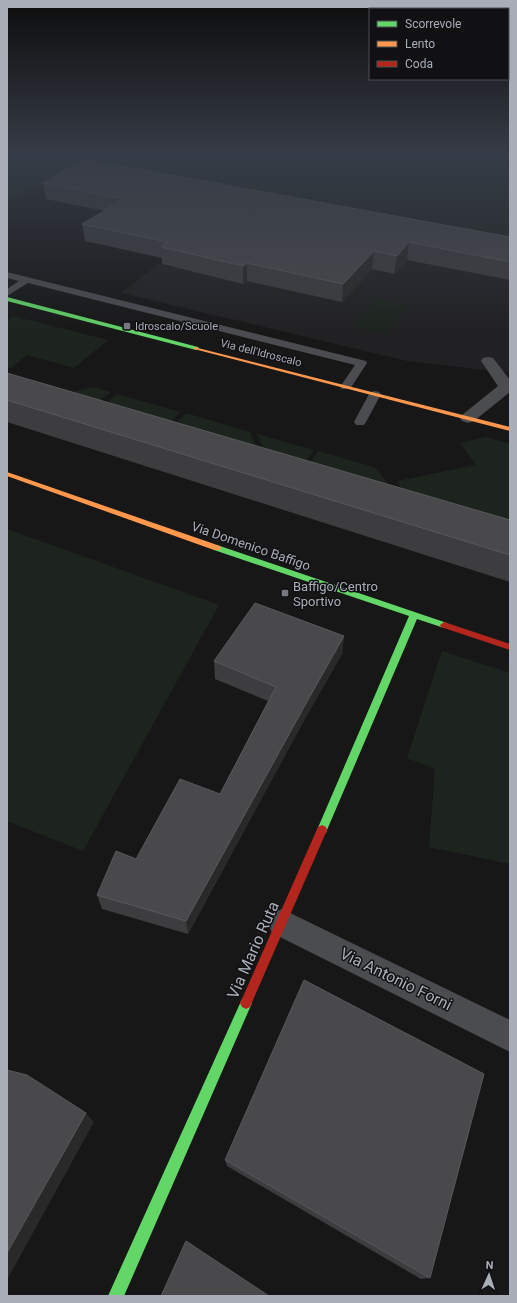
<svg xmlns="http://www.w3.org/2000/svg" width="517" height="1303" viewBox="0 0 517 1303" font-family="Roboto,sans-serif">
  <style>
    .built { fill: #212123 }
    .green { fill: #1d241e }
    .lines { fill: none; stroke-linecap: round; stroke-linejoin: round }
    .lane { fill: #4b4c50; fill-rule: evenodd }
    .street { fill: #4b4c50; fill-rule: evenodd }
    .fast { fill: #63d668; fill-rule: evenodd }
    .slow { fill: #ff974d; fill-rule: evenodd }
    .jam { fill: #b3261e; fill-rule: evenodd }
    .wall { fill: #3d3d3f }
    .shaded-wall { fill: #29292a }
    .building { fill: #49494c; stroke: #58595d }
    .poi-dot { fill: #757880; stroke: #111113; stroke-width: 1.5 }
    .labels { text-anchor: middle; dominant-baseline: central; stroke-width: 3; stroke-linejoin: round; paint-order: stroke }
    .far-poi-label { font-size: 11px; fill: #a8adb8; stroke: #111113; text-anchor: start }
    .far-street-label { font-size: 11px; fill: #a8adb8; stroke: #111113 }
    .street-label { font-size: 13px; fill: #a8adb8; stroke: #111113 }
    .poi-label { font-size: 13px; fill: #a8adb8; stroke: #111113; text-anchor: start }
    .near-street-label { font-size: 16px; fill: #a8adb8; stroke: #111113 }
  </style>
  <rect width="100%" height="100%" fill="#171717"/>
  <path class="built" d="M 510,244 L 510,373 L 407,361 L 121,293 L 159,264 L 172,267 Z"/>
  <path class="green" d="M 7,154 L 510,154 L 510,244 L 79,162 L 7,202 Z
    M 376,298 L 408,305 L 385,334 L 352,326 Z
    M 13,316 L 108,340 L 74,368 L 27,355 L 11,368 L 7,367 L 7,321 Z
    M 94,387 L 111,392 L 91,407 L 52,396 Z
    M 117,394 L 180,412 L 164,430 L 99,410 Z
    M 186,413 L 250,432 L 261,459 L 169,431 Z
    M 257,434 L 314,450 L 299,471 L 269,461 Z
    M 486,437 L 510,444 L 510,530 L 410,504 L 397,481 L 476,465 L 460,443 Z
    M 318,451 L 374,467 L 388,483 L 373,492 L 304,471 Z
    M 7,529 L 219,605 L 83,851 L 7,821 Z
    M 442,651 L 510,673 L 510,864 L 429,847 L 435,769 L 407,758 Z"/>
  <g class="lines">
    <path class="lane" d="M 7,272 L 366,361 L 367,363 L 350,389 L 342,389 L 340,387 L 355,365 L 28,283 L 7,296 L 7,289 L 19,281 L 7,278 Z
      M 375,391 L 379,392 L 381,394 L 366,422 L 364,425 L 356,425 L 354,422 L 369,394 L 371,392 Z"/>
    <path class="street" d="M 488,357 L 493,358 L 510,380 L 510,392 L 474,421 L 468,423 L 462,421 L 460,418 L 462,415 L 498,386 L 481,361 L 483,358 Z
      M 282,909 L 510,1020 L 510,1052 L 272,933 L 268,923 L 272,913 Z"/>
    <path class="fast" d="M 7,297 L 198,347 L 199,348 L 196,350 L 7,301 Z
      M 217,545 L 447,623 L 448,625 L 444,628 L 417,619 L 327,830 L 326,833 L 322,835 L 318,833 L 317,830 L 409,616 L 214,550 L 213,548 L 214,546 Z
      M 246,997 L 250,999 L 252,1003 L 124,1296 L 108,1296 L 242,999 Z"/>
    <path class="slow" d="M 194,347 L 510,427 L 510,431 L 194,349 Z
      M 7,472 L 220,546 L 221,548 L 220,550 L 214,550 L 7,476 Z"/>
    <path class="jam" d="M 444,622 L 510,644 L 510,650 L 441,627 L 440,625 Z
      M 322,825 L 326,827 L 327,830 L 250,1007 L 246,1009 L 242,1007 L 240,1003 L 242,999 L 318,827 Z"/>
  </g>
  <path class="wall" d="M 43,183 L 510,237 L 510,280 L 407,260 L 394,274 L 372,269 L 342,302 L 247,281 L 243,284 L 162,264 L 162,258 L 85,241 L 82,224 L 105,211 L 46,199 Z
    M 7,373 L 510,520 L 510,582 L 7,422 Z
    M 344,636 L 342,654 L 307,715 L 188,934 L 102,909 L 97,895 L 136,859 L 220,794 L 268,701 L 215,679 L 214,661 Z
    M 225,1160 L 430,1278 L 421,1279 L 227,1166 Z"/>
  <path class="shaded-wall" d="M 409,242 L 407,260 L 394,274 L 397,256 Z
    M 374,251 L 372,269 L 342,302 L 343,284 Z
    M 247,263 L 247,281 L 243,284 L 243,266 Z
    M 344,636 L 342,654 L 307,715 L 188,934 L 186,921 L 309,698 Z
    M 86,1113 L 94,1122 L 7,1280 L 7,1253 Z"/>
  <path class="building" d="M 84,159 L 510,237 L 510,262 L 409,242 L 397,256 L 374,251 L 343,284 L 247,263 L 243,266 L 161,247 L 167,242 L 82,224 L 124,199 L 43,183 Z
    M 7,373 L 510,520 L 510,555 L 7,400 Z
    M 255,603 L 344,636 L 309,698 L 186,921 L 97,895 L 116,851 L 136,859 L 180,779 L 220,794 L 276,687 L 214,661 Z
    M 304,980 L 484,1074 L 430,1278 L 225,1160 Z
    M 7,1070 L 27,1075 L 86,1113 L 7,1253 Z
    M 186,1241 L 269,1296 L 161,1296 Z"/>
  <linearGradient id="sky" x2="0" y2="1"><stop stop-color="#0d0d0d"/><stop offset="0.46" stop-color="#363c47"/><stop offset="1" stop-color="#363c47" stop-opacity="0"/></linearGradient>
  <rect width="517" height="336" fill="url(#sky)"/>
  <g class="poi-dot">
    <rect x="123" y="322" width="8" height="8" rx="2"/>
    <rect x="281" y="589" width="8" height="8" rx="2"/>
  </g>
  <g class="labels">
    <g class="far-poi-label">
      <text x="135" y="326">Idroscalo/Scuole</text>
    </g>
    <g class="far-street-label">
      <text transform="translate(261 353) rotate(14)">Via dell'Idroscalo</text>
    </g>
    <g class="street-label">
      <text transform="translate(251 546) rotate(19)">Via Domenico Baffigo</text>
    </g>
    <g class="poi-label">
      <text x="293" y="586">Baffigo/Centro<tspan x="293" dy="15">Sportivo</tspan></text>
    </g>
    <g class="near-street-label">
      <text transform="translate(253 950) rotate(-66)">Via Mario Ruta</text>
      <text transform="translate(396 979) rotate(26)">Via Antonio Forni</text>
    </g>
  </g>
  <rect width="517" height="1303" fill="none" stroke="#a8adb8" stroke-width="16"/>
  <rect x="369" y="8" width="140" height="72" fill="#111113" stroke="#4d4f55"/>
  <rect x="377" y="21" width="20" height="6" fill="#63d668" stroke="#4d4f55"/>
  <text x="405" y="28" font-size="12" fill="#a8adb8">Scorrevole</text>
  <rect x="377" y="41" width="20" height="6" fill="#ff974d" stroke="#4d4f55"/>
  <text x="405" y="48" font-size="12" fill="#a8adb8">Lento</text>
  <rect x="377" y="61" width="20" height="6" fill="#b3261e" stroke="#4d4f55"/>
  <text x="405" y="68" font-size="12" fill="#a8adb8">Coda</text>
  <g transform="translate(489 1275) rotate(3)" stroke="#111113" stroke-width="3" paint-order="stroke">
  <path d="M0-3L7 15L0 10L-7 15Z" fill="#a8adb8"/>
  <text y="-6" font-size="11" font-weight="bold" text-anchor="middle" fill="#a8adb8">N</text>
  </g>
</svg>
